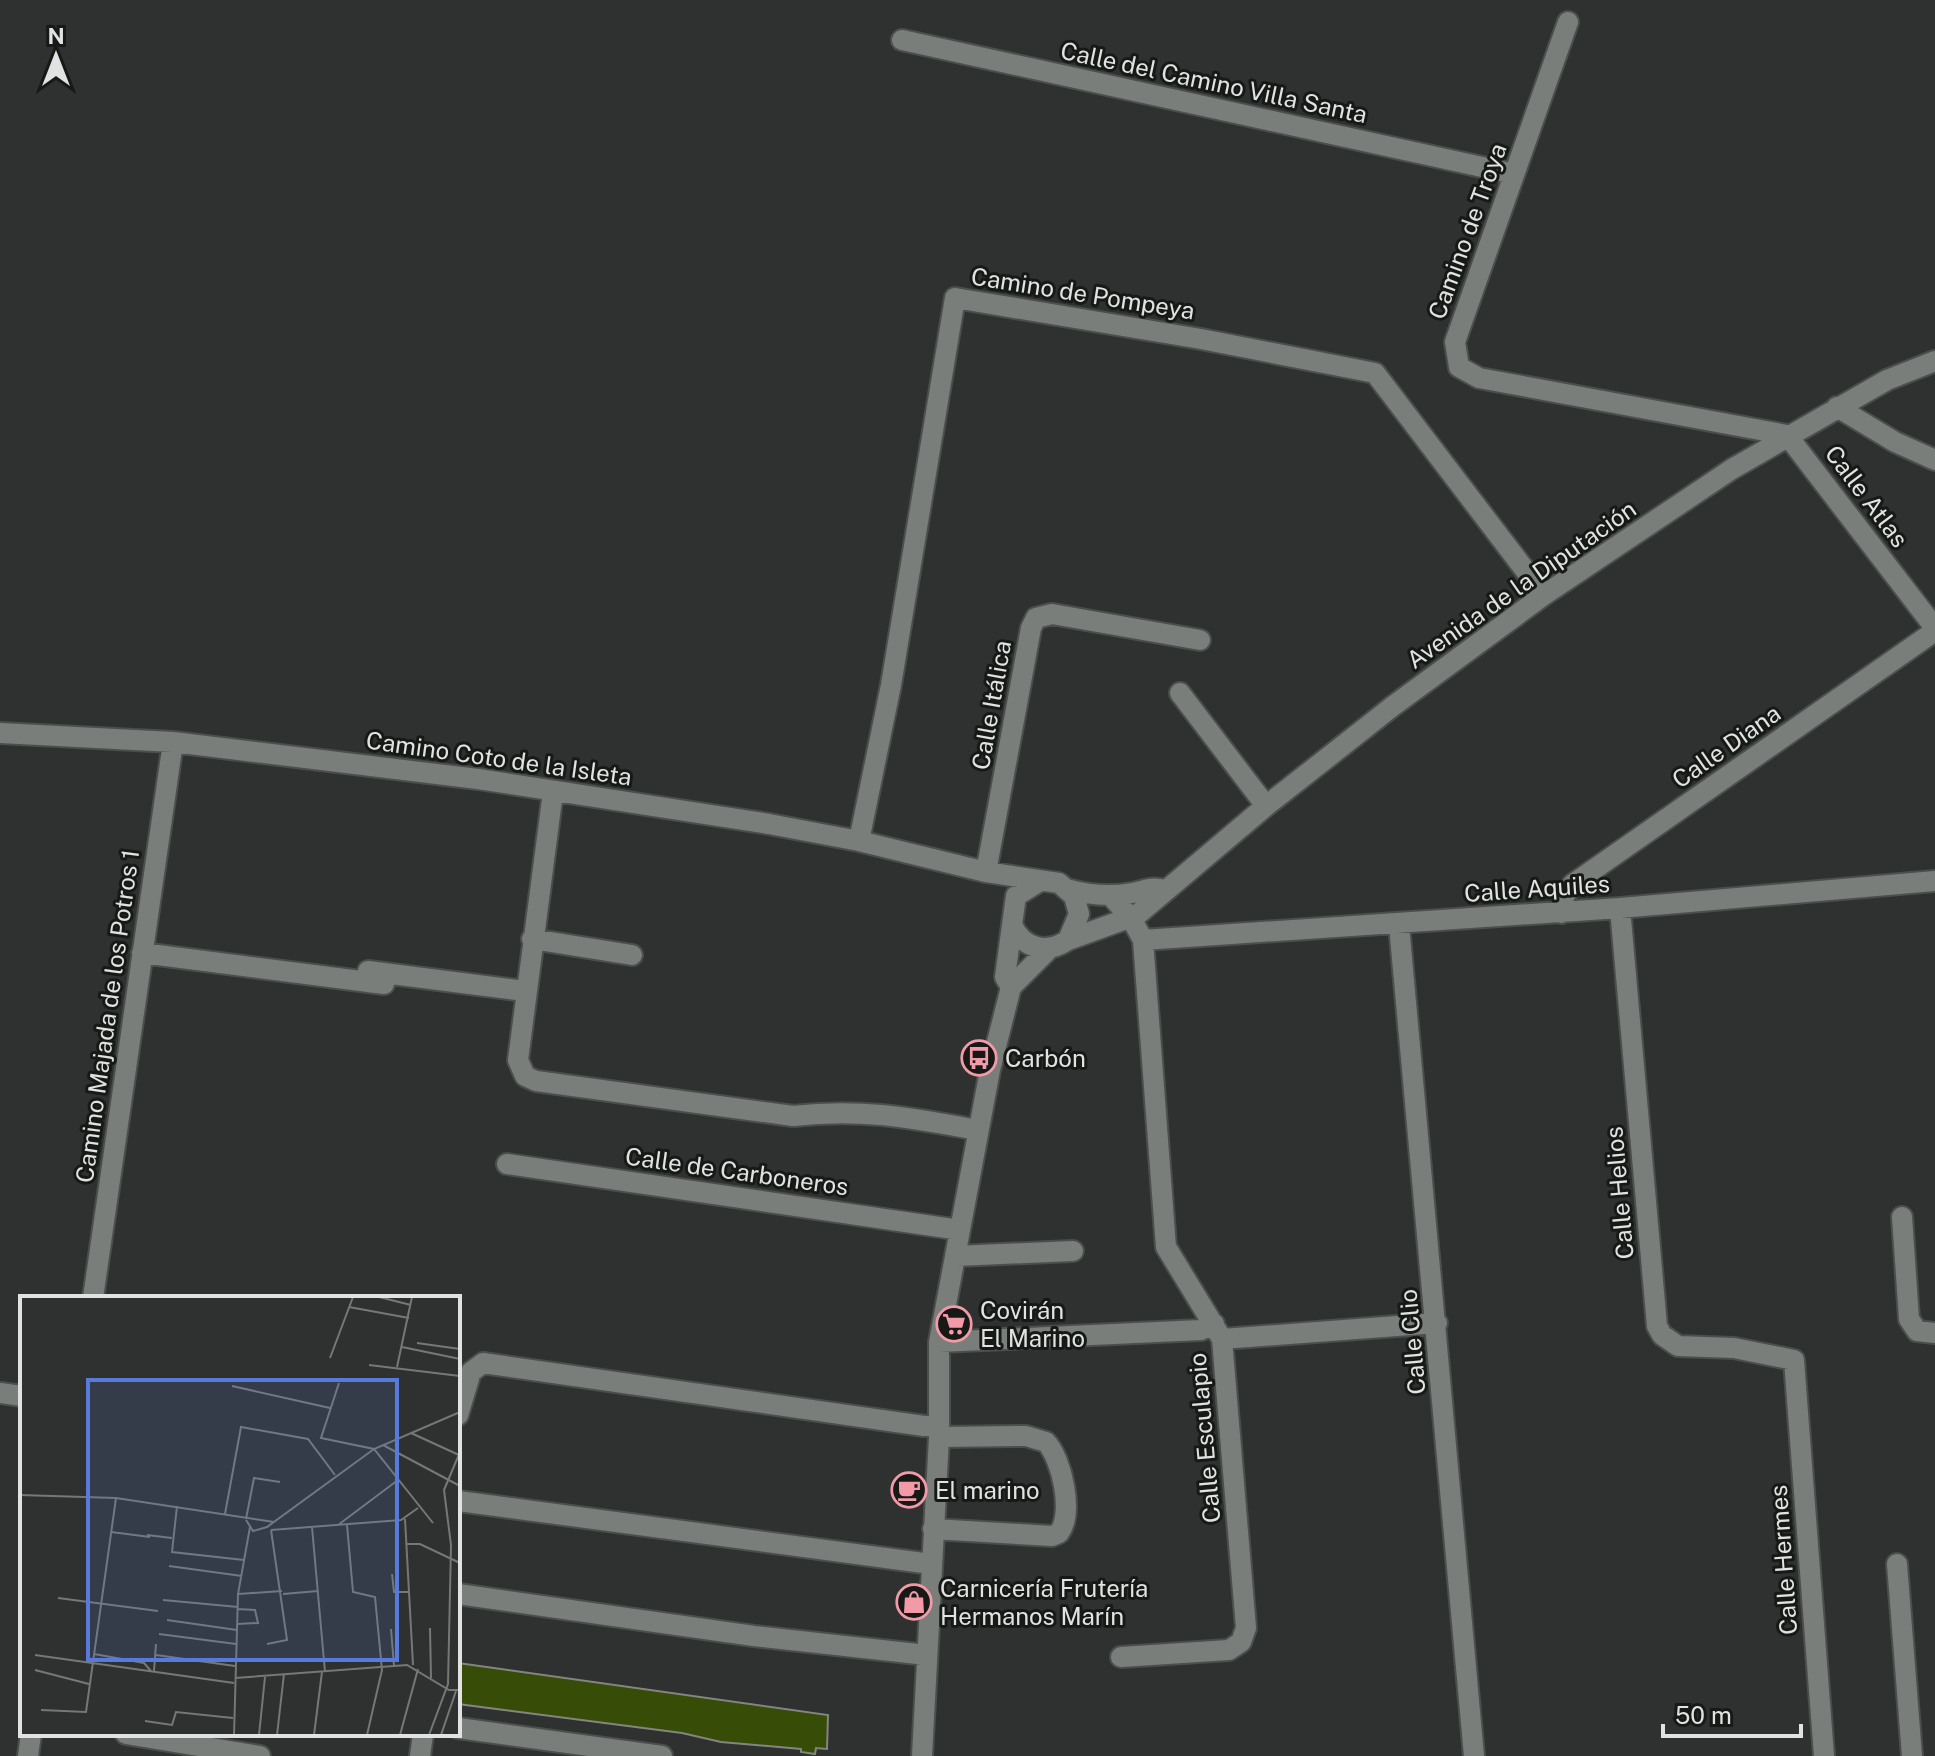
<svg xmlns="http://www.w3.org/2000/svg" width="1935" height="1756" viewBox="0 0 1935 1756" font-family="'Public Sans',sans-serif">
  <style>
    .building { fill: #374c07; stroke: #838581; stroke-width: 2 }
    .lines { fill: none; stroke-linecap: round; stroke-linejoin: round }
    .minor-casing { stroke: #4b4e4c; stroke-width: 24 }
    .minor { stroke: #797e7b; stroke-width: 20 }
    .labels { text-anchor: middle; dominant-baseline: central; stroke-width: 6; stroke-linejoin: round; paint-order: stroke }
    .street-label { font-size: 24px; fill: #e0e3e1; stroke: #171917 }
    .poi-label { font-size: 24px; fill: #e0e3e1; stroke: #171917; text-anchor: start }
    .inset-road { fill: none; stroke: #757876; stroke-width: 2 }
    .view { fill: #587bdb; fill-opacity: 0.15; stroke: #587bdb; stroke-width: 4 }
    .inset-edge { fill: none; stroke: #e0e3e1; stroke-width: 4 }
  </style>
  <rect width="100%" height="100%" fill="#2e312f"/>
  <path class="building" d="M 458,1663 L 828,1715 L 827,1749 L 816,1748 L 815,1754 L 801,1752 L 801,1749 L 721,1742 L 682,1733 L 458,1704 Z"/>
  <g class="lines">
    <defs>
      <path id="minor" d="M 1568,22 L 1455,342 L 1459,367 L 1479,378 L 1787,435 L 1935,628
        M 902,40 L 1514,174
        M 1837,407 L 1895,442 L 1935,460
        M 1180,693 L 1266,806
        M 0,733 L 173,742 L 478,779 L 769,824 L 859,841 L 986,872 L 1059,883 L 1074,896 L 1079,914 L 1068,940 C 1046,955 1023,948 1012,925 L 1016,896 L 1040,881
        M 553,792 L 518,1060 L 525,1076 L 536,1081 L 793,1116 C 862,1108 911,1118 978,1130
        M 859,841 L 891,685 L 955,298 L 1201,339 L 1375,373 L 1544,595
        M 986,872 L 1031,628 L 1036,618 L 1052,614 L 1200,640
        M 1067,889 C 1088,895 1110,897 1132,893 C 1144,891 1151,886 1164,890
        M 1110,895 L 1131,918 L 1143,940 L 1166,1247 L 1222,1339 L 1246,1628 L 1241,1642 L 1229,1650 L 1121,1657
        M 1620,908 L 1657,1326 L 1662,1335 L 1678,1346 L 1734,1348 L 1794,1360 L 1824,1756
        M 1562,913 L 1564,896 L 1573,884 L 1935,631
        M 1399,925 L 1474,1756
        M 532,939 L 632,955
        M 1068,940 L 1137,915 L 1266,806 L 1393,706 L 1544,595 L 1732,469 L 1887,380 L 1935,361
        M 1143,940 L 1620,908 L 1935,881
        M 142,953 L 384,984
        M 368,971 L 525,991
        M 1011,987 L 1005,977 L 1012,925
        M 507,1164 L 960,1230
        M 1902,1217 L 1909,1319 L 1917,1331 L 1935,1333
        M 956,1256 L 1073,1251
        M 93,1298 L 173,742
        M 1222,1339 L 1437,1323
        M 939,1342 L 1201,1330 L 1214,1324
        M 0,1393 L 22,1396
        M 458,1415 L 471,1372 L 483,1363 L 924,1426 L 939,1425
        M 458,1501 L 931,1564
        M 933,1529 L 1052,1536 L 1059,1533 C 1074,1513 1062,1459 1046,1442 L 1026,1436 L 939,1437
        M 1897,1564 L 1912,1756
        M 458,1594 L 754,1636 L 927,1655
        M 458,1728 L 662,1756
        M 126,1734 L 260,1756
        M 28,1756 L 31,1734
        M 420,1756 L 423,1734
        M 922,1756 L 939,1437 L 939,1342 L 990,1070 L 1011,987 L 1050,948"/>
    </defs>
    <use href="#minor" class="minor-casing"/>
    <use href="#minor" class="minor"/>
  </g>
  <defs>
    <symbol id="bus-ring" viewBox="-11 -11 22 22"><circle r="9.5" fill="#171917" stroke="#f39aa9" stroke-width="1.5"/><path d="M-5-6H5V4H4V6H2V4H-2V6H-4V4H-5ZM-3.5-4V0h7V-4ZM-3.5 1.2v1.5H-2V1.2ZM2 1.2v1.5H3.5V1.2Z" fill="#f39aa9"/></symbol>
    <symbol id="supermarket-ring" viewBox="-11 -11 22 22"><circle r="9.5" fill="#171917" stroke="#f39aa9" stroke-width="1.5"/><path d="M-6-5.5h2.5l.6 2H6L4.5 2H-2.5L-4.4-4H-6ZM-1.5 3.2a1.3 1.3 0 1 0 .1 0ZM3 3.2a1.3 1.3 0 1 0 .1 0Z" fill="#f39aa9"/></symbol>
    <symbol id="cafe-ring" viewBox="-11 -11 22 22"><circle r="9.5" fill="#171917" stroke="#f39aa9" stroke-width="1.5"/><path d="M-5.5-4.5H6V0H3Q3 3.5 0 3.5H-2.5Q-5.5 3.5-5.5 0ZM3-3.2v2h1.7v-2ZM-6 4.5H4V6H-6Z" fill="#f39aa9"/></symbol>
    <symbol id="shop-ring" viewBox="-11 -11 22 22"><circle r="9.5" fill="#171917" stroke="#f39aa9" stroke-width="1.5"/><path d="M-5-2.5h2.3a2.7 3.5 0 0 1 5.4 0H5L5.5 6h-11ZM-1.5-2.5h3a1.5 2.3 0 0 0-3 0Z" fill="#f39aa9"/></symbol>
  </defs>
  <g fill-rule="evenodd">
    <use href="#bus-ring" x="959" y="1038" width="40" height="40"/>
    <use href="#supermarket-ring" x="934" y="1304" width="40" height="40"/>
    <use href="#cafe-ring" x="889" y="1470" width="40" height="40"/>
    <use href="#shop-ring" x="894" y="1582" width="40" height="40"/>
  </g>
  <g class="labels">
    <g class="street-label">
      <text transform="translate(1214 82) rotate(12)">Calle del Camino Villa Santa</text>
      <text transform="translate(1467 231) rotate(-70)">Camino de Troya</text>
      <text transform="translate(1083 293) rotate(9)">Camino de Pompeya</text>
      <text transform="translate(1867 496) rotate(53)">Calle Atlas</text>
      <text transform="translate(1521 584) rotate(-35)">Avenida de la Diputación</text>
      <text transform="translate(991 705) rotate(-80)">Calle Itálica</text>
      <text transform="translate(1726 746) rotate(-35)">Calle Diana</text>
      <text transform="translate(499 758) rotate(8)">Camino Coto de la Isleta</text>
      <text transform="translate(1537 888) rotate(-4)">Calle Aquiles</text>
      <text transform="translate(107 1016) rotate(-82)">Camino Majada de los Potros 1</text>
      <text transform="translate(737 1171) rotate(8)">Calle de Carboneros</text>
      <text transform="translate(1619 1193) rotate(-95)">Calle Helios</text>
      <text transform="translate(1412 1342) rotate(-95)">Calle Clio</text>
      <text transform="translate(1204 1438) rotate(-95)">Calle Esculapio</text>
      <text transform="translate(1783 1560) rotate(-94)">Calle Hermes</text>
    </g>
    <g class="poi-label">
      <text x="1005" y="1058">Carbón</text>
      <text x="980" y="1310">Covirán<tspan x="980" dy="28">El Marino</tspan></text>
      <text x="935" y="1490">El marino</text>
      <text x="940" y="1588">Carnicería Frutería<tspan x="940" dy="28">Hermanos Marín</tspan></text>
    </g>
  </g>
  <g transform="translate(20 1296)">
    <rect width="440" height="440" fill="#2e312f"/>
    <path class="inset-road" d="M 359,1 L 391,9M 329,11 L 389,22M 397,47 L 440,53M 382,51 L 440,63M 310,62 L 333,1M 349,69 L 440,80M 377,71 L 392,1M 319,87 L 301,142 L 354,153 L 413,227M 212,90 L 310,112M 391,137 L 439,159M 363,149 L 440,190M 0,199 L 96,202 L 254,226M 157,210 L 152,256 L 224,264M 205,218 L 221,131 L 288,143 L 315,179M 226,223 L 234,182 L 260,186M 385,223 L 393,369M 226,224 L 233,235 L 247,231 L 354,153 L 440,116M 318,229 L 378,184M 327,229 L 333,296 L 355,301 L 362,374 L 347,439M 292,231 L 305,376M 251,234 L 381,224 L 398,212M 91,236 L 130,241M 127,239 L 152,242M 386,248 L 400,248 L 440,267M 149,270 L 222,280M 372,278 L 374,296 L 389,296M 218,298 L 262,295M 263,298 L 298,295M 38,302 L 138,315M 143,304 L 218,311M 147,324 L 217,334M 217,328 L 238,327 L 235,314 L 218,313M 410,332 L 411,382M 371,333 L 374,370M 139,338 L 216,348M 247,348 L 267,344 L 251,234M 74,358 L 124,367 L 131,375M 15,359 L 214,387M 136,359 L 215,370M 15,374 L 69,388M 134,375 L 136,348M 215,382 L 387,369 L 429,394 L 440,394M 21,414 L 66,416 L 96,202M 125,425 L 152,429 L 156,416 L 213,422M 214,439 L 218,298 L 230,231M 239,439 L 245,381M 257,439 L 264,378M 294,439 L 302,376M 380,439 L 398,373M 409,439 L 428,388 L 431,249 L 424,194 L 440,156M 421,439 L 436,395"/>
    <path class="view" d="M 68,84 L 377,84 L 377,364 L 68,364 Z"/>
    <rect width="440" height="440" class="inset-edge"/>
  </g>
  <g transform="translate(56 56)" stroke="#171917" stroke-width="6" paint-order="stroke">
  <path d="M0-6L14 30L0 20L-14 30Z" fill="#e0e3e1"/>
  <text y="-12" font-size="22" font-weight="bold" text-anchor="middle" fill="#e0e3e1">N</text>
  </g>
  <path d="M1663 1724v12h138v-12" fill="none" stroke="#e0e3e1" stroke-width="4"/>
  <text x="1675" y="1724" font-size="24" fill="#e0e3e1" stroke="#171917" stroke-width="6" paint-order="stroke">50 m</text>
</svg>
